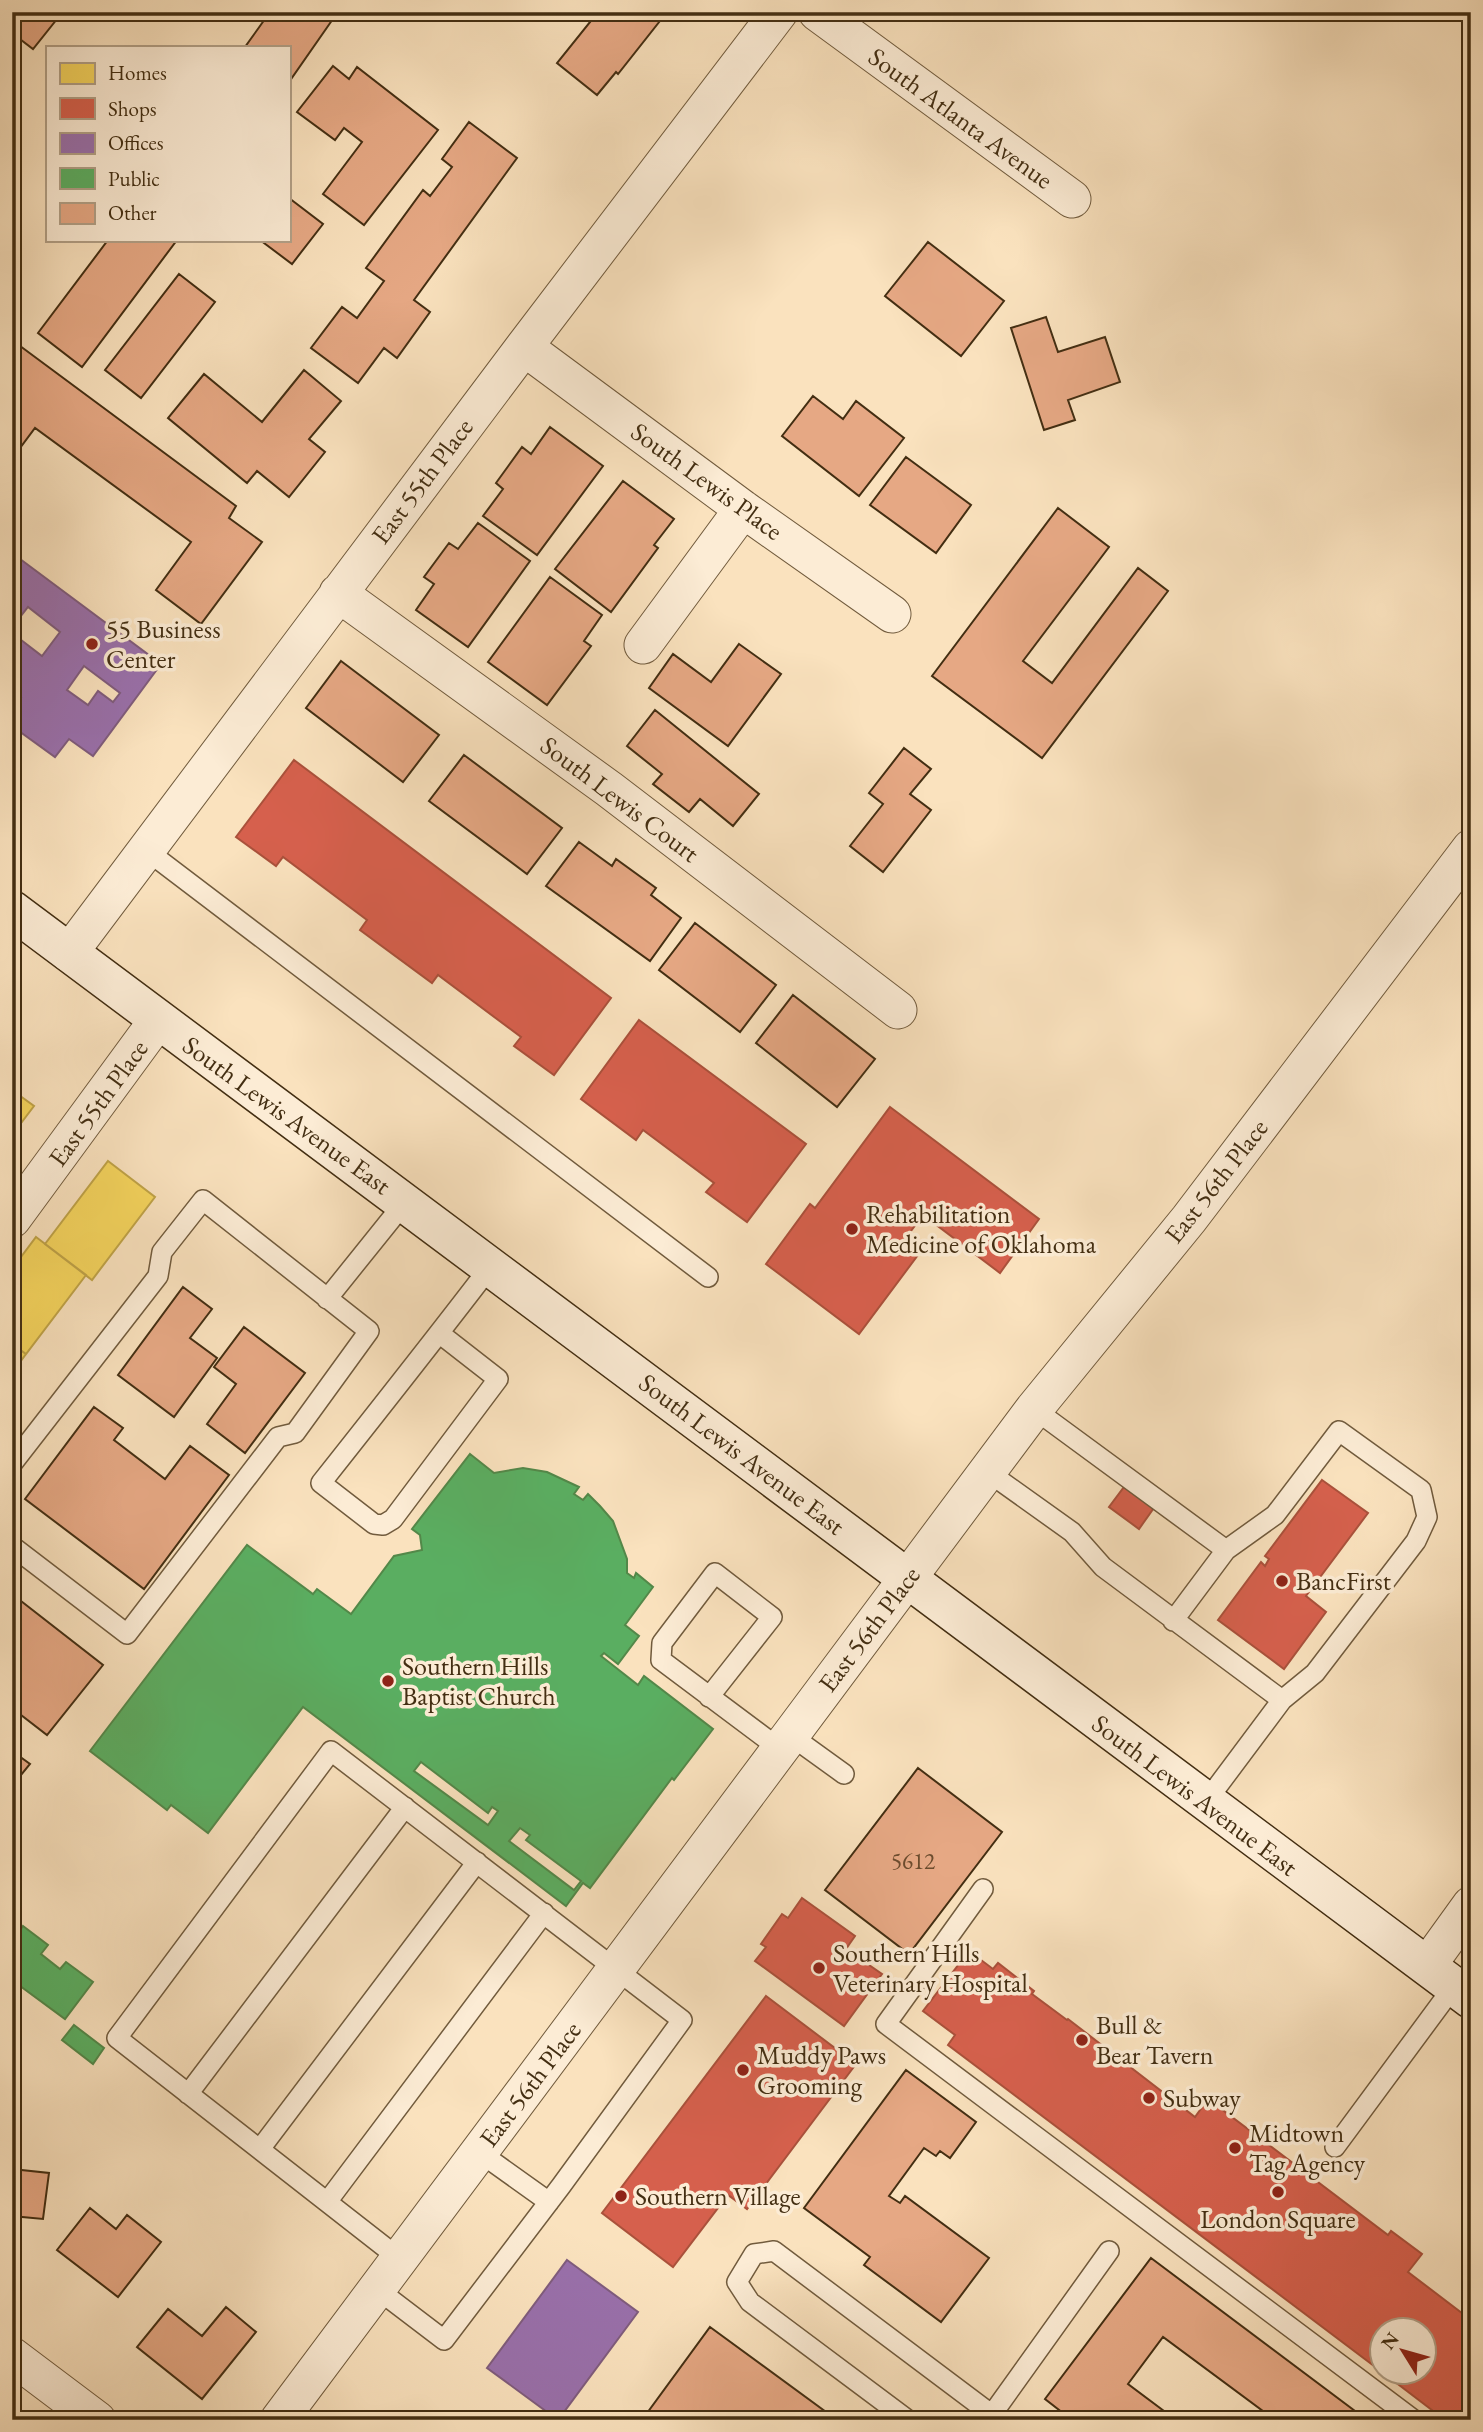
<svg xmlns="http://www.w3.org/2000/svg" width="1483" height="2432" viewBox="0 0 1483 2432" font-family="'EB Garamond',serif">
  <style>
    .homes { fill: #f6d55c; stroke: #c0a346; stroke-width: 2 }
    .shops { fill: #d6604d; stroke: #aa513b; stroke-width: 2 }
    .offices { fill: #9970ab; stroke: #7f5c7d; stroke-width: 2; fill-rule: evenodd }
    .public { fill: #5aae61; stroke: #538849; stroke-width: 2; fill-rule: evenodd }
    .building { fill: #e6a884; stroke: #432e12; stroke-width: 2 }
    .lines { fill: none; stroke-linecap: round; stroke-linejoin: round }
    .lane-casing { stroke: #715b3d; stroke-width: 22 }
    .street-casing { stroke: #715b3d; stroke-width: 39 }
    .secondary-casing { stroke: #432e12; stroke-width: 41 }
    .lane { stroke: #fcecd5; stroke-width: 19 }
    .street { stroke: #fcecd5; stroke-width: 37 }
    .secondary { stroke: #fcecd5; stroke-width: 38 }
    .poi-dot { fill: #8f2418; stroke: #fcecd5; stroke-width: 2.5 }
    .labels { text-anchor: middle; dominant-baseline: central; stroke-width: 7; stroke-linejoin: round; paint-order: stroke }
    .number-label { font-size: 23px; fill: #6c4c2e }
    .street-label { font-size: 26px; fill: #432e12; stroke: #fcecd5 }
    .poi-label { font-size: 26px; fill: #432e12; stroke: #fcecd5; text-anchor: start }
  </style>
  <rect width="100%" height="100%" fill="#fae2be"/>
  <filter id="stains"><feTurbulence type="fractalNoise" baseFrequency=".00286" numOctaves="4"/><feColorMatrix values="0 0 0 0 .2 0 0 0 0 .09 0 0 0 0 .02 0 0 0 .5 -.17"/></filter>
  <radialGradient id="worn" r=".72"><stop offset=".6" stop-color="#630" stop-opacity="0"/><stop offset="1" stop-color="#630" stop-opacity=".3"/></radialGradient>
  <path class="homes" d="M 12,1090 L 34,1106 L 12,1135 Z
    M 108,1161 L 155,1197 L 92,1280 L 45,1244 Z
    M 36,1237 L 86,1275 L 26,1354 L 12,1344 L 12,1269 Z
    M 12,1344 L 26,1354 L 12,1373 Z"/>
  <path class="shops" d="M 294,760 L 611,998 L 554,1075 L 514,1046 L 521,1037 L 438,975 L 432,983 L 360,930 L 367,920 L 283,857 L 276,866 L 236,837 Z
    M 639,1020 L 806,1144 L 747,1222 L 706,1192 L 714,1183 L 643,1130 L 636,1140 L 581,1099 Z
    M 890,1107 L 1039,1219 L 1000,1273 L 923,1215 L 905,1239 L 921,1251 L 859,1334 L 766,1264 L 810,1204 L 815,1208 Z
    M 1322,1480 L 1368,1513 L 1306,1596 L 1326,1612 L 1284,1669 L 1218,1620 L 1261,1562 L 1265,1566 L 1269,1559 L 1265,1556 Z
    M 1127,1483 L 1156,1505 L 1139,1529 L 1109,1507 Z
    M 802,1898 L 855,1936 L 846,1949 L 882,1974 L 844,2026 L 755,1961 L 766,1947 L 761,1944 L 782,1914 L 788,1918 Z
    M 969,1951 L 993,1969 L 998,1963 L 1034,1991 L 1032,1994 L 1067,2020 L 1068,2019 L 1195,2117 L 1208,2099 L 1388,2235 L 1391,2231 L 1422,2254 L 1408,2272 L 1471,2320 L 1471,2420 L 1445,2420 L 1382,2372 L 1424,2372 L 1424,2330 L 1382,2330 L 1382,2372 L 948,2045 L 955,2035 L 923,2011 Z
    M 766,1996 L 856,2064 L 747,2209 L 728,2195 L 673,2267 L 602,2213 Z"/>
  <path class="offices" d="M 12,553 L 161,664 L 93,756 L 69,739 L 55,757 L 12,726 L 12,709 L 21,698 L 12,691 L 12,633 L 42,656 L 60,632 L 28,607 L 20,617 L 12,611 ZM 84,666 L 120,693 L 113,702 L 98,691 L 88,705 L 67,690 Z
    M 567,2260 L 638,2312 L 558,2420 L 487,2368 Z"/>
  <path class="public" d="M 470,1454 L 494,1473 L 523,1468 L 547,1472 L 579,1487 L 574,1494 L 583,1500 L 588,1494 L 600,1506 L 613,1521 L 627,1559 L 627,1573 L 634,1578 L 636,1573 L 653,1587 L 625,1625 L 639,1636 L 618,1664 L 604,1653 L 601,1656 L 638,1685 L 644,1676 L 713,1729 L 674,1780 L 672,1778 L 590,1888 L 583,1883 L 566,1906 L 303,1707 L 208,1833 L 171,1805 L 167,1810 L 90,1751 L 247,1545 L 313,1594 L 317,1589 L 351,1614 L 394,1556 L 422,1550 L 420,1535 L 412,1529 ZM 421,1762 L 488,1813 L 492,1807 L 498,1811 L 488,1825 L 414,1771 ZM 520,1828 L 530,1835 L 526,1840 L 581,1881 L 574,1890 L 509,1841 Z
    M 23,1926 L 48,1945 L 41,1954 L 60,1969 L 66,1962 L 93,1982 L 65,2019 L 16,1983 L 12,1986 L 12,1941 Z
    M 74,2025 L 104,2048 L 93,2064 L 62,2040 Z"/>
  <path class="building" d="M 12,12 L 47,12 L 57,19 L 33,49 L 12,33 Z
    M 270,12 L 330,12 L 335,16 L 289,82 L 289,47 L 245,47 Z
    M 598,12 L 667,12 L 618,74 L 616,72 L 597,95 L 557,63 Z
    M 333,66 L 349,79 L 357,67 L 438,130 L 364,225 L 323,194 L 362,142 L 344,128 L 335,140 L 297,112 Z
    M 469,122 L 517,158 L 414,300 L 430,312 L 397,358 L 384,348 L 358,383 L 311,348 L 342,307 L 357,318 L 384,281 L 366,268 L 423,190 L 430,196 L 452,167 L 442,159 Z
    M 289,198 L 323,224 L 292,264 L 260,240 L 289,240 Z
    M 108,240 L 177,240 L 82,367 L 38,333 Z
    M 928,242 L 1004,301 L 961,356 L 885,296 Z
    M 179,274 L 215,302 L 141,398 L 105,370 Z
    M 1046,317 L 1058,352 L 1105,337 L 1120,382 L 1068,400 L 1075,420 L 1044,430 L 1011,328 Z
    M 12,340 L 236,506 L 229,518 L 262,542 L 201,624 L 156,590 L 191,542 L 35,428 L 17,452 L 12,448 Z
    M 304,370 L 341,401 L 309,439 L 325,452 L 289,497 L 257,471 L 247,483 L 168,418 L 204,374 L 262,422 Z
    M 813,396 L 843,419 L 856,401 L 904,438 L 859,496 L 782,436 Z
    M 550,427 L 603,466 L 537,555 L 483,516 L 503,489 L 496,483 L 522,447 L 531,454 Z
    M 906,457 L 971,505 L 936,553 L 870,505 Z
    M 623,481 L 674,519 L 654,545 L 658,548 L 611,612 L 555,569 Z
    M 1058,508 L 1109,547 L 1023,661 L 1052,683 L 1138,568 L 1168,591 L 1042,758 L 932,676 Z
    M 478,523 L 530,561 L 468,647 L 416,610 L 434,584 L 424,577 L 449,543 L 458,549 Z
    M 550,577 L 602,615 L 584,641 L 591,646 L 547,705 L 488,662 Z
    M 739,644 L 781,674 L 728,746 L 649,688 L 673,654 L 711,682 Z
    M 341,661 L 439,735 L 403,782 L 306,708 Z
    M 655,710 L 759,794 L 733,826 L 700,799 L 689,812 L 653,784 L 662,774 L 627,746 Z
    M 904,748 L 931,769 L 910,794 L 931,810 L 883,872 L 850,846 L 883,804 L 869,793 Z
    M 464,755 L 562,828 L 527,874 L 429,801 Z
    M 579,842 L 612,866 L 616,859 L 656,888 L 651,895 L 681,918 L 650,961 L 546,886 Z
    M 695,923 L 776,985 L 740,1032 L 659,970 Z
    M 793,995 L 875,1059 L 837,1107 L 756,1043 Z
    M 183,1287 L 212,1309 L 190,1338 L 217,1358 L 174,1417 L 118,1375 Z
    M 244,1327 L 305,1373 L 245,1453 L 207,1424 L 236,1384 L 214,1367 Z
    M 94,1407 L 123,1428 L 114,1440 L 165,1479 L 190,1446 L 229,1475 L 144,1589 L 25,1499 Z
    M 12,1594 L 103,1665 L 47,1735 L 12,1708 Z
    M 12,1751 L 30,1764 L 12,1786 Z
    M 918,1768 L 1002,1832 L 909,1954 L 825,1890 Z
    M 906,2070 L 976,2122 L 950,2158 L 940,2151 L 936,2156 L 924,2148 L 889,2196 L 900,2203 L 905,2196 L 989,2258 L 941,2322 L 864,2265 L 870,2257 L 804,2208 Z
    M 12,2169 L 49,2173 L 43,2219 L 12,2216 Z
    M 90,2208 L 116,2229 L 127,2215 L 161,2242 L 118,2297 L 57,2250 Z
    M 1151,2258 L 1367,2420 L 1275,2420 L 1163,2337 L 1128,2384 L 1176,2420 L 1072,2420 L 1045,2399 Z
    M 226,2307 L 256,2332 L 202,2399 L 137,2347 L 168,2309 L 202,2336 Z
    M 710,2327 L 837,2420 L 729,2420 L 722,2415 L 719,2420 L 642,2420 Z"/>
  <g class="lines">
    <defs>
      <path id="lane" d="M 146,850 L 708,1277
        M 327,1299 L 405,1202
        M 439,1333 L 498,1379 L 393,1519 L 383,1525 L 374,1524 L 321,1483 C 378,1411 435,1339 490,1267
        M 1034,1409 L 1226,1550
        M 12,1464 L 158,1276 L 162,1252 L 203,1200 L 369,1331 L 295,1433 L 278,1437 L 127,1634 L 12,1546
        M 988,1472 L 1072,1532 L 1103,1567 L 1282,1700
        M 1173,1621 L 1226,1550 L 1275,1515 L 1339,1431 L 1421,1490 L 1427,1517 L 1416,1541 L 1315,1673 L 1282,1700 L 1205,1803
        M 709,1697 L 772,1617 L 715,1573 L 662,1643 L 661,1660 L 780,1749
        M 790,1735 L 844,1774
        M 983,1889 L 886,2024 L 1414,2420
        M 188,2094 L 405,1807
        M 1335,2147 L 1454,1986
        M 260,2149 L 477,1862
        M 479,2152 L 549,2202
        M 327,2202 L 544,1913
        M 377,2289 L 444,2340 L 561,2186 L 682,2020 L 331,1751 L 117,2038 L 400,2259
        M 908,2420 L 750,2302 L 737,2282 L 754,2254 L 774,2251 L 999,2420
        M 988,2420 L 1109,2251"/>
      <path id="street" d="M 817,12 L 1072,199
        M 524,347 L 743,509 L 892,614
        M 338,593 L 609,789 L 898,1010
        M 643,645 L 743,509
        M 69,953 L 524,347 L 779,12
        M 12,1219 L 158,1020
        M 1427,1966 L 1471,1905
        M 12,2356 L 97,2420
        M 279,2420 L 1034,1409 L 1189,1219 L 1471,848"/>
      <path id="secondary" d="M 12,910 L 1471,1999"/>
    </defs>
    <use href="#lane" class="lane-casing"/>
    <use href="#street" class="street-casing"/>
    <use href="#secondary" class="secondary-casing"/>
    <use href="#lane" class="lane"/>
    <use href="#street" class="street"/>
    <use href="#secondary" class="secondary"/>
  </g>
  <g class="poi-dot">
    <circle cx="92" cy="644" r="7"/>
    <circle cx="852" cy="1229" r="7"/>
    <circle cx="1282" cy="1581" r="7"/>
    <circle cx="388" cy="1681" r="7"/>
    <circle cx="819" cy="1968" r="7"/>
    <circle cx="1082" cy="2040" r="7"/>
    <circle cx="743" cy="2070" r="7"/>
    <circle cx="1149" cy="2098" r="7"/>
    <circle cx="1235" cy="2148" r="7"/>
    <circle cx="1278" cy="2192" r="7"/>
    <circle cx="621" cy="2196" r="7"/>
  </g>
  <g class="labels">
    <g class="number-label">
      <text x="913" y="1861">5612</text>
    </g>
    <g class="street-label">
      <text transform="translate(961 118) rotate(36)">South Atlanta Avenue</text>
      <text transform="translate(422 481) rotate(-53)">East 55th Place</text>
      <text transform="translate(707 481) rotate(36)">South Lewis Place</text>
      <text transform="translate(620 799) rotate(37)">South Lewis Court</text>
      <text transform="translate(98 1103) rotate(-54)">East 55th Place</text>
      <text transform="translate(287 1115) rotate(36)">South Lewis Avenue East</text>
      <text transform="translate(1216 1181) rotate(-52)">East 56th Place</text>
      <text transform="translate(742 1454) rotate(37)">South Lewis Avenue East</text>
      <text transform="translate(869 1629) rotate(-53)">East 56th Place</text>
      <text transform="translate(1195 1795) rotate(37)">South Lewis Avenue East</text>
      <text transform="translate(530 2084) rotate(-53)">East 56th Place</text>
    </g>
    <g class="poi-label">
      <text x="106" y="629">55 Business<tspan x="106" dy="30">Center</tspan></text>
      <text x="866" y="1214">Rehabilitation<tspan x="866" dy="30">Medicine of Oklahoma</tspan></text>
      <text x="1296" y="1581">BancFirst</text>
      <text x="402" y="1666">Southern Hills<tspan x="402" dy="30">Baptist Church</tspan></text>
      <text x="833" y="1953">Southern Hills<tspan x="833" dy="30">Veterinary Hospital</tspan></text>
      <text x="1096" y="2025">Bull &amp;<tspan x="1096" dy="30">Bear Tavern</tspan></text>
      <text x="757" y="2055">Muddy Paws<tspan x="757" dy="30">Grooming</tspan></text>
      <text x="1163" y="2098">Subway</text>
      <text x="1249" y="2133">Midtown<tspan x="1249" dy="30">Tag Agency</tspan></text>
      <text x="635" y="2196">Southern Village</text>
      <text x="1278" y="2219" text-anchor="middle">London Square</text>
    </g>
  </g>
  <rect width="1483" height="2432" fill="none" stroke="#fae2be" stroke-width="42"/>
  <rect x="14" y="14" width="1455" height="2404" fill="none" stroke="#432e12" stroke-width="3.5"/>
  <rect x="21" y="21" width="1441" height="2390" fill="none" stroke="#432e12" stroke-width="2"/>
  <rect x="46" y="46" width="245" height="196" fill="#fcecd5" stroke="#b2a087" stroke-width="2"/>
  <rect x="60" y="63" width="35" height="21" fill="#f6d55c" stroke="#b2a087" stroke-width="2"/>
  <text x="108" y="80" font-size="21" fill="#432e12">Homes</text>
  <rect x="60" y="98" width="35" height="21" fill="#d6604d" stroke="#b2a087" stroke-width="2"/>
  <text x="108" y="116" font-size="21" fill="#432e12">Shops</text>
  <rect x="60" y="133" width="35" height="21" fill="#9970ab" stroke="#b2a087" stroke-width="2"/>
  <text x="108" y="150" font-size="21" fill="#432e12">Offices</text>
  <rect x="60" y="168" width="35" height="21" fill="#5aae61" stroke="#b2a087" stroke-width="2"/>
  <text x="108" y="186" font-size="21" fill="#432e12">Public</text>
  <rect x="60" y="203" width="35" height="21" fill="#e6a884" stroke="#b2a087" stroke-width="2"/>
  <text x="108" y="220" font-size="21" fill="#432e12">Other</text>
  <g transform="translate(1403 2351) rotate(307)"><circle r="33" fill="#fcecd5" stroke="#b2a087" stroke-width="2"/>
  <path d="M0-5L12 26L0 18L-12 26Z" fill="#8f2418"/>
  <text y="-10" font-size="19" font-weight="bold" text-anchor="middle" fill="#432e12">N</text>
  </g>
  <rect width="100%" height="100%" filter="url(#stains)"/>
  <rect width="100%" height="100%" fill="url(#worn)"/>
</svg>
